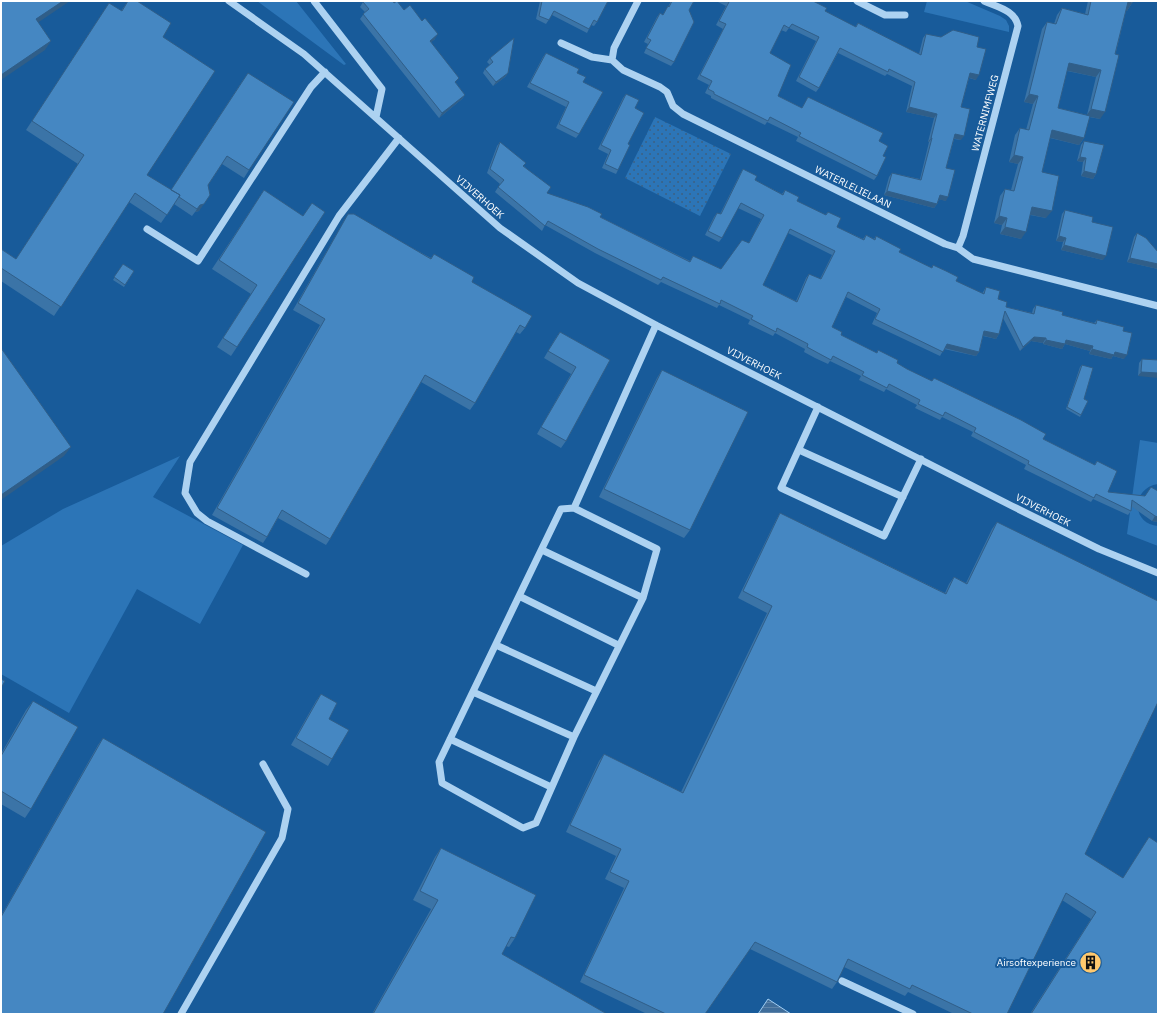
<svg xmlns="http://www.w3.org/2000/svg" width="1159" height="1015" viewBox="0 0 1159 1015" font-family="'IBM Plex Sans',sans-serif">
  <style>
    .grass { fill: #2c75b7 }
    .park { fill: url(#park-dots) }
    .water { fill: url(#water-rules); stroke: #a0cef4 }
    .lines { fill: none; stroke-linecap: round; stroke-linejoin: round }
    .minor { stroke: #add2f1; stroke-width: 7 }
    .wall { fill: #3b74a7; fill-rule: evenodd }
    .shaded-wall { fill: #305e88 }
    .building { fill: #4587c2; stroke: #305e88; fill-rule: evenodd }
    .labels { text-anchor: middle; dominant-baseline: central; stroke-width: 4; stroke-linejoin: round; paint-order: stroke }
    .street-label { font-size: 10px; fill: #fff; stroke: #185b9a }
    .poi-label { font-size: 10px; fill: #fff; stroke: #185b9a; text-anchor: end }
  </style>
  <defs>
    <pattern id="park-dots" width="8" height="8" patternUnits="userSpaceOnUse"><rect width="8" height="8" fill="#2c75b7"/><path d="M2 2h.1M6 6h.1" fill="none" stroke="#3c6082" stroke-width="1.8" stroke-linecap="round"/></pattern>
    <pattern id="water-rules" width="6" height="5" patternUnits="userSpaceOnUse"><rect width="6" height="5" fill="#406e9b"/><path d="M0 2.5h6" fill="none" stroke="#5d84aa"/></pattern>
  </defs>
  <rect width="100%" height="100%" fill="#185b9a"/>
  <path class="grass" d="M 257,1 L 296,1 L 346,64 L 344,65 Z
    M 927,1 L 965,1 L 1000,16 L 1006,20 L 1009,26 L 1009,32 L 924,12 Z
    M 1140,440 L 1158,443 L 1158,484 C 1131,488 1131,524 1158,526 L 1158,546 L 1127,534 Z
    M 180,456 L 153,497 L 243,545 L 200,624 L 137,589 L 69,713 L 1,674 L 1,546 L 63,509 Z"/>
  <path class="park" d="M 655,117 L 731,154 L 700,216 L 625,178 Z"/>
  <path class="water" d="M 768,999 L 791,1014 L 758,1014 Z"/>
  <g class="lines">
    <path class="minor" d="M 229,1 L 304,54 L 500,228 L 578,283 L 656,325 L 1012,506 L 1099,549 L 1158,573
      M 314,1 L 382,89 L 376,117
      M 857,1 L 885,15 L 905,15
      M 561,43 L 592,57 L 612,60 L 623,70 L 660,87 L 667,92 L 673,106 L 683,114 L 945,244 L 958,248 L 973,259 L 1158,306
      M 612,60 L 614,48 L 638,1
      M 147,229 L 198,261 L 311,87 L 325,72
      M 958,248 L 963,236 L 1018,26 C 1015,10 997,7 984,1
      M 818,407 L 781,488 L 884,536 L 921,459
      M 799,450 L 903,497
      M 574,508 L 657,549 L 643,598 L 574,737 L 536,823 L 523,828 L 442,783 L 439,762 L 561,509 L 574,508 L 656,325
      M 542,550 L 643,598
      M 306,574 L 207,521 L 197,513 L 185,493 L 190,462 L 339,216 L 399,138
      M 519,596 L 618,645
      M 496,645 L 596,691
      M 473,692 L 574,737
      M 450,739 L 551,787
      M 842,981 L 913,1014
      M 181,1014 L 282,838 L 288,809 L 263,764"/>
  </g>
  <path class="wall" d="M 128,1 L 163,37 L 147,175 L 171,190 L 243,80 L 249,170 L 244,178 L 222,164 L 208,185 L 199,211 L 195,212 L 192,216 L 174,204 L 161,223 L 129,202 L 54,316 L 1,281 L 1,249 L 16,259 L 78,164 L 26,130 L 109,3 L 121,11 Z
    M 540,1 L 608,1 L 597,22 L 594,26 L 591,25 L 587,33 L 552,15 L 546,24 L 536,19 Z
    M 671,1 L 694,1 L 689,10 L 674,62 L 671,66 L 644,53 L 648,44 L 644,42 L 657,17 L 660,13 L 663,15 L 668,6 L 668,7 Z
    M 716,1 L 813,1 L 825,11 L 855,27 L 858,23 L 919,54 L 923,38 L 926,34 L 977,47 L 976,80 L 969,78 L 961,107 L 961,140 L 954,139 L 946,168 L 946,201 L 939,199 L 937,204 L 934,208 L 884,195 L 889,177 L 892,173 L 920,179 L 929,142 L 928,142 L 934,118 L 906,112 L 912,86 L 887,74 L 885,76 L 838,53 L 819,88 L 816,92 L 796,81 L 816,41 L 789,28 L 786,32 L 781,30 L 770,53 L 778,96 L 802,108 L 808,97 L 879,141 L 883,156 L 877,176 L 874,180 L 796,141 L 798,137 L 767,122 L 765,125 L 711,98 L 711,96 L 705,93 L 709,85 L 697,79 L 723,29 L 716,25 L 726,6 Z
    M 1088,1 L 1133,1 L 1132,3 L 1127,11 L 1126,10 L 1100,119 L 1089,117 L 1084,138 L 1079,145 L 1050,138 L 1042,172 L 1046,218 L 1030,215 L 1021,239 L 1000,234 L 1002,225 L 994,223 L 1000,196 L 1005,189 L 1011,190 L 1018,164 L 1009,162 L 1015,135 L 1020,128 L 1026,130 L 1033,104 L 1024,102 L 1042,29 L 1047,22 L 1054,24 L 1057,15 L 1062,8 L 1085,14 ZM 1067,71 L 1096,77 L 1087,115 L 1058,108 Z
    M 363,2 L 394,3 L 404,10 L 435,39 L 431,42 L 456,83 L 465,95 L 462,99 L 439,118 L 360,19 L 365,12 L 360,7 Z
    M 546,53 L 577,73 L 583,82 L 579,134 L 576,138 L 556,128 L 566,107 L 527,87 L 543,57 Z
    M 490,58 L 508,73 L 505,77 L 493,86 L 483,73 L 485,69 L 490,65 L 487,62 Z
    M 626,94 L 635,108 L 628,144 L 618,170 L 616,174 L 602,168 L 608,154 L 598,149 L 623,98 Z
    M 1084,141 L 1096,174 L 1093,179 L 1081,176 L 1083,162 L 1077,161 L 1081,145 Z
    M 500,142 L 524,166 L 547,193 L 600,217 L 690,261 L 693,256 L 721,269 L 749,243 L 761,219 L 738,208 L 722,238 L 719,242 L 705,235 L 714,217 L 717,213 L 720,214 L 740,174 L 743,169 L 755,180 L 782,194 L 785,190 L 797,201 L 825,215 L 828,212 L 837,227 L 863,239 L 866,235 L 874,239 L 876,236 L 899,252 L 931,268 L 933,265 L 956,281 L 982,294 L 983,292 L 986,287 L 1006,307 L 1032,313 L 1033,309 L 1036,305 L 1062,315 L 1094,323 L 1097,320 L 1123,331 L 1124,359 L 1113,356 L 1111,359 L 1089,354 L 1090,351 L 1065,344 L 1062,349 L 1043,344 L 1043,343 L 1031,341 L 1020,351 L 1003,318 L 999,334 L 996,339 L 983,336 L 979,352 L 976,356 L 944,349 L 940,356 L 872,324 L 877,313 L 846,297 L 832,327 L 841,335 L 876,353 L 878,350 L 897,363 L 907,369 L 1043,439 L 1094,465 L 1097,461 L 1108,492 L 1145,496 L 1158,491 L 1158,522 L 1152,521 L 1131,506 L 1131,511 L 1128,515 L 1093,499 L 1091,502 L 1024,469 L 1026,465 L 971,436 L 973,432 L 942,417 L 940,420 L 915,408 L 917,405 L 886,389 L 884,392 L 859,380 L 861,376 L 830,361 L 828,364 L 815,358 L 804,352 L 805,349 L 775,333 L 773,336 L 748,324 L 750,320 L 719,305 L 717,308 L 661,282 L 658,285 L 595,253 L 545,225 L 542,231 L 495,192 L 500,184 L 487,173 L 497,146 ZM 788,233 L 832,255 L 820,279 L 809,274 L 806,278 L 796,301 L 763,285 Z
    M 264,190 L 303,216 L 237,347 L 231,356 L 217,347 L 251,294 L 212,269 Z
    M 1065,210 L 1092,222 L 1103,260 L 1061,250 L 1063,242 L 1056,241 L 1062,214 Z
    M 348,214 L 431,258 L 434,254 L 472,282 L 525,328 L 520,334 L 516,332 L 475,403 L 470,410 L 421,382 L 330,539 L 326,545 L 278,518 L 267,537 L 263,543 L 212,515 L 320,325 L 293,310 L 344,221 Z
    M 1137,233 L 1158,252 L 1158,269 L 1127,262 L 1134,237 Z
    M 123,264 L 134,271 L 124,287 L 113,280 Z
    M 560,332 L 610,360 L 566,441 L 561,448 L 537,434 L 571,374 L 544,358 L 555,339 Z
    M 1142,359 L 1158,360 L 1138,376 L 1139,363 Z
    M 1082,365 L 1084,399 L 1081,415 L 1080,417 L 1066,409 L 1080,367 Z
    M 662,370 L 690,530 L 684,538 L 599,497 L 657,378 Z
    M 780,513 L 945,593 L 949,584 L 954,577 L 966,583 L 992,529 L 997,522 L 1085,854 L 1123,878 L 1149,837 L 1158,1014 L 1030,1014 L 1091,919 L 1062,900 L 1007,1014 L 954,1014 L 908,992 L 905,996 L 844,967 L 837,982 L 832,989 L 750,949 L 705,1014 L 647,1014 L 580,982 L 624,888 L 605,879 L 616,856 L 566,832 L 599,761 L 604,754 L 681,792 L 767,613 L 738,598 L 776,520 Z
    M 321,694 L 329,719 L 332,759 L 328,766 L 291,745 L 316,701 Z
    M 33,701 L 31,809 L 25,818 L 1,804 L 1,754 L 26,710 Z
    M 103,738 L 1,1014 L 1,916 L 98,745 Z
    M 441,848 L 515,938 L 509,947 L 506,946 L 502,954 L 607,1014 L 372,1014 L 431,909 L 413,900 L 435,857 Z"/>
  <path class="shaded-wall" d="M 63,1 L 70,1 L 30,28 L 36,19 Z
    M 1128,2 L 1132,3 L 1127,11 L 1123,10 Z
    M 438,34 L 435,39 L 427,46 L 430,41 Z
    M 51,41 L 45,50 L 1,80 L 1,75 Z
    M 1069,63 L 1101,70 L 1096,77 L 1064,70 Z
    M 508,73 L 505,77 L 493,86 L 496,82 Z
    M 970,73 L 979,75 L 976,80 L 967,77 Z
    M 1029,94 L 1038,96 L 1033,104 L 1024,102 Z
    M 465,95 L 462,99 L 439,118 L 442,113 Z
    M 909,107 L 937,114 L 934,118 L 906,112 Z
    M 1091,109 L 1105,112 L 1100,119 L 1086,116 Z
    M 1052,130 L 1084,138 L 1079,145 L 1047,137 Z
    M 955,134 L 964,136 L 961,140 L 952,138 Z
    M 931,138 L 932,138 L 929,142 L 928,142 Z
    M 1014,155 L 1023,157 L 1018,164 L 1009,162 Z
    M 1080,157 L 1086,158 L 1083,162 L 1077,161 Z
    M 1084,171 L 1096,174 L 1093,179 L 1081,176 Z
    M 887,191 L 937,204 L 934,208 L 884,195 Z
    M 940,195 L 948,197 L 946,201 L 937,199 Z
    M 204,204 L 199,211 L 195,212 L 200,205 Z
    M 1032,207 L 1052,211 L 1046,218 L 1027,214 Z
    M 999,216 L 1007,218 L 1002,225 L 994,223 Z
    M 1005,227 L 1026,232 L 1021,239 L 1000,234 Z
    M 1059,236 L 1066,238 L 1063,242 L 1056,241 Z
    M 1064,245 L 1106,256 L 1103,260 L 1061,250 Z
    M 1130,258 L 1158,264 L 1158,269 L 1127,262 Z
    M 984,331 L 999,334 L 996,339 L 981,335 Z
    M 1034,337 L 1046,338 L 1043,343 L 1031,341 L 1020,351 L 1023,347 Z
    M 1046,340 L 1066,340 L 1093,346 L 1090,351 L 1065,344 L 1062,349 L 1043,344 Z
    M 947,344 L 979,352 L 976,356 L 944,348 Z
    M 1092,349 L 1115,352 L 1127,355 L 1124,359 L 1113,356 L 1111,359 L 1089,354 Z
    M 1141,372 L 1158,373 L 1158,378 L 1138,376 Z
    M 71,447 L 64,456 L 1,500 L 1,495 Z
    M 1155,516 L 1158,517 L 1158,522 L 1152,521 Z"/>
  <path class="building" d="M 1,1 L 63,1 L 36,19 L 51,41 L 1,75 Z
    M 128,1 L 137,1 L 171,23 L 163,37 L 215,71 L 147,175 L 180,195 L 167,215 L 135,193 L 61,307 L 1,268 L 1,249 L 16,259 L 84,155 L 32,121 L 109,3 L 122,11 Z
    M 364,1 L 393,1 L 394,3 L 397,1 L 404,10 L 410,5 L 422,21 L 425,18 L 438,34 L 430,41 L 459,78 L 455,82 L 465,95 L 442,113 L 363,14 L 369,9 L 363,2 Z
    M 542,1 L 608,1 L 597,22 L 594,20 L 589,29 L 554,11 L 549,20 L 539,16 Z
    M 672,1 L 694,1 L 689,10 L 694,22 L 674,62 L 646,48 L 651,40 L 647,38 L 660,13 L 663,15 L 668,6 L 669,7 Z
    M 727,1 L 813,1 L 827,8 L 825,11 L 856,27 L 858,23 L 921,55 L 926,34 L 941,37 L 953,30 L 979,37 L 977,47 L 986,49 L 979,75 L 970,73 L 961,107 L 970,109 L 964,136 L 955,134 L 946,168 L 955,170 L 948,197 L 940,195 L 937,204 L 887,191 L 892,173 L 921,180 L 932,138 L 931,138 L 937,114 L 909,107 L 915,82 L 889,69 L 888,72 L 840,48 L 819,88 L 799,77 L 819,37 L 792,24 L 789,28 L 784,25 L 770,53 L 791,65 L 778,96 L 802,108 L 808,97 L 883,133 L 879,141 L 888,146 L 883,156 L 886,157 L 877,176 L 799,136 L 801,133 L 770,117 L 768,121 L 714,94 L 714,92 L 708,89 L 712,81 L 700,75 L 726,24 L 719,21 L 729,2 Z
    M 1091,1 L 1133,1 L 1132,3 L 1128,2 L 1115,54 L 1119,55 L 1105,112 L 1091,109 L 1101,70 L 1069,63 L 1058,108 L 1090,116 L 1084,138 L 1052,130 L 1042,172 L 1059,176 L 1052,211 L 1032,207 L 1026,232 L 1005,227 L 1007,218 L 999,216 L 1005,189 L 1014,191 L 1023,157 L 1014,155 L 1020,128 L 1029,130 L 1038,96 L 1029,94 L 1047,22 L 1056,24 L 1062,8 L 1088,15 Z
    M 514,38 L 508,73 L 496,82 L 485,69 L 493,62 L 490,58 Z
    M 546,53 L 579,69 L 577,73 L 586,77 L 583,82 L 603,92 L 579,134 L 559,124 L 569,102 L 530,83 Z
    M 248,73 L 294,102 L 249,170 L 227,156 L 208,185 L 210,195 L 204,204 L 200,205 L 197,209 L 179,197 L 180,195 L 171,190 Z
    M 626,94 L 639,100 L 635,108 L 644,113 L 628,144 L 630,145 L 618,170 L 605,164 L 611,150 L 601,145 Z
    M 1084,141 L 1104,145 L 1096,174 L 1084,171 L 1086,158 L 1080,157 Z
    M 500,142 L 526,163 L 523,166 L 551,187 L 547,193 L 588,207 L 602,214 L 600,217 L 690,262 L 693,256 L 721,269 L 742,240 L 749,243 L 764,215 L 741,203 L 722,238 L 708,231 L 717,213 L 721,214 L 743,169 L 757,176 L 755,180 L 783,195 L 785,190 L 799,197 L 797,201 L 826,215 L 828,212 L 841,218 L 837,227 L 864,240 L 866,235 L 875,240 L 876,236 L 901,249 L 899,252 L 932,268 L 933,265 L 946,271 L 958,277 L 956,281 L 984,294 L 986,287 L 1000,291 L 998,299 L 1007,302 L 1006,307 L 1034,314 L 1036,305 L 1063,312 L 1062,315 L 1096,324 L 1097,320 L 1124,327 L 1123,331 L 1132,333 L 1127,355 L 1115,352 L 1114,355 L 1092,349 L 1093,346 L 1066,340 L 1065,344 L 1046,340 L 1046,338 L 1034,337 L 1023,347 L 1005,311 L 999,334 L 984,331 L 979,352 L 947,344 L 943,352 L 875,319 L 880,309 L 848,292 L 832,327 L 842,332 L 841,335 L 877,353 L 878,350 L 898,360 L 897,363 L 907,369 L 932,381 L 934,378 L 1021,420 L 1046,434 L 1043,439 L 1095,465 L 1097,461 L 1117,471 L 1108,492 L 1145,496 L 1151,487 L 1158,491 L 1158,517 L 1155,516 L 1132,500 L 1131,511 L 1096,494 L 1094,498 L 1028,464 L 1029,461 L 974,432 L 976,428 L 945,412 L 943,416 L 918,404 L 920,400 L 889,384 L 887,388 L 862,375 L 864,372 L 833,356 L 831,360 L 818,353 L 807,347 L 808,344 L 777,328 L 776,332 L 751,319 L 753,316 L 721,300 L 720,304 L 663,277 L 661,280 L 598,249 L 548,221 L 545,226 L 498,187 L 504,180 L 490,169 ZM 790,229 L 835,251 L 821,279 L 809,274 L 797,302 L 763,285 Z
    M 264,190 L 303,216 L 312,203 L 325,212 L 237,347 L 223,338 L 257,285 L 219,260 Z
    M 1065,210 L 1093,217 L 1092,222 L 1113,227 L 1106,256 L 1064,245 L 1066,238 L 1059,236 Z
    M 348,214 L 354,214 L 431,259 L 434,254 L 474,277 L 472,282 L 532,316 L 525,328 L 520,325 L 475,403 L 425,375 L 330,539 L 282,510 L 267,537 L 217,508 L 325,319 L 298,303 Z
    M 1137,233 L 1146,238 L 1158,252 L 1158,264 L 1130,258 Z
    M 123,264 L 134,271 L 125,285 L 114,277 Z
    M 560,332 L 610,360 L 566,441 L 541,427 L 576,367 L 548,351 Z
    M 1,348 L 71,447 L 1,495 Z
    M 1142,359 L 1158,360 L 1158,373 L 1141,372 Z
    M 1082,365 L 1093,368 L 1084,399 L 1088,401 L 1081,415 L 1067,407 Z
    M 662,370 L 748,412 L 690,530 L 604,489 Z
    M 780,513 L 946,594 L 954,577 L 967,584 L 997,522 L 1158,601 L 1158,702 L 1085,854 L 1123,878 L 1149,837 L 1158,843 L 1158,1014 L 1031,1014 L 1096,912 L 1066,893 L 1007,1014 L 973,1014 L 912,985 L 910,989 L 848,959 L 837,982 L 755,942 L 705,1014 L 666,1014 L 584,975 L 629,881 L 610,872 L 621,849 L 570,825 L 604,754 L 683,793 L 772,606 L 743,591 Z
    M 1,679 L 5,681 L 1,688 Z
    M 321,694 L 337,703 L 329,719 L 349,730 L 332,759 L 296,738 Z
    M 33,701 L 78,727 L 31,809 L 1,791 L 1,756 Z
    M 103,738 L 266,832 L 163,1014 L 1,1014 L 1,917 Z
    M 441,848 L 536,895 L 515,938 L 511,937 L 502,954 L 607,1014 L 373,1014 L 438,900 L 420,891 Z"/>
  <defs>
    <symbol id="building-disc" viewBox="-11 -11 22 22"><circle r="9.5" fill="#ffc96e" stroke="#185b9a"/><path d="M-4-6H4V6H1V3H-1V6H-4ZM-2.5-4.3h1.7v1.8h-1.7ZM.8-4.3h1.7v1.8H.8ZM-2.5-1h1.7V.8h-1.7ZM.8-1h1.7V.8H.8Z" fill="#111"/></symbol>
  </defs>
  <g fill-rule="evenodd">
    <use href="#building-disc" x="1078" y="950" width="25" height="25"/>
  </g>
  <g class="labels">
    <g class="street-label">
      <text transform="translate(985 113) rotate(-75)">WATERNIMFWEG</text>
      <text transform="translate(853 187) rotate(26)">WATERLELIELAAN</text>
      <text transform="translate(480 197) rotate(41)">VIJVERHOEK</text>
      <text transform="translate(754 363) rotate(27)">VIJVERHOEK</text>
      <text transform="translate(1043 510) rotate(27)">VIJVERHOEK</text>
    </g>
    <g class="poi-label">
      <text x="1076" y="962">Airsoftexperience</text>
    </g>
  </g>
  <rect width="1159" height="1015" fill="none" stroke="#ffffff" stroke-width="4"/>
</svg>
